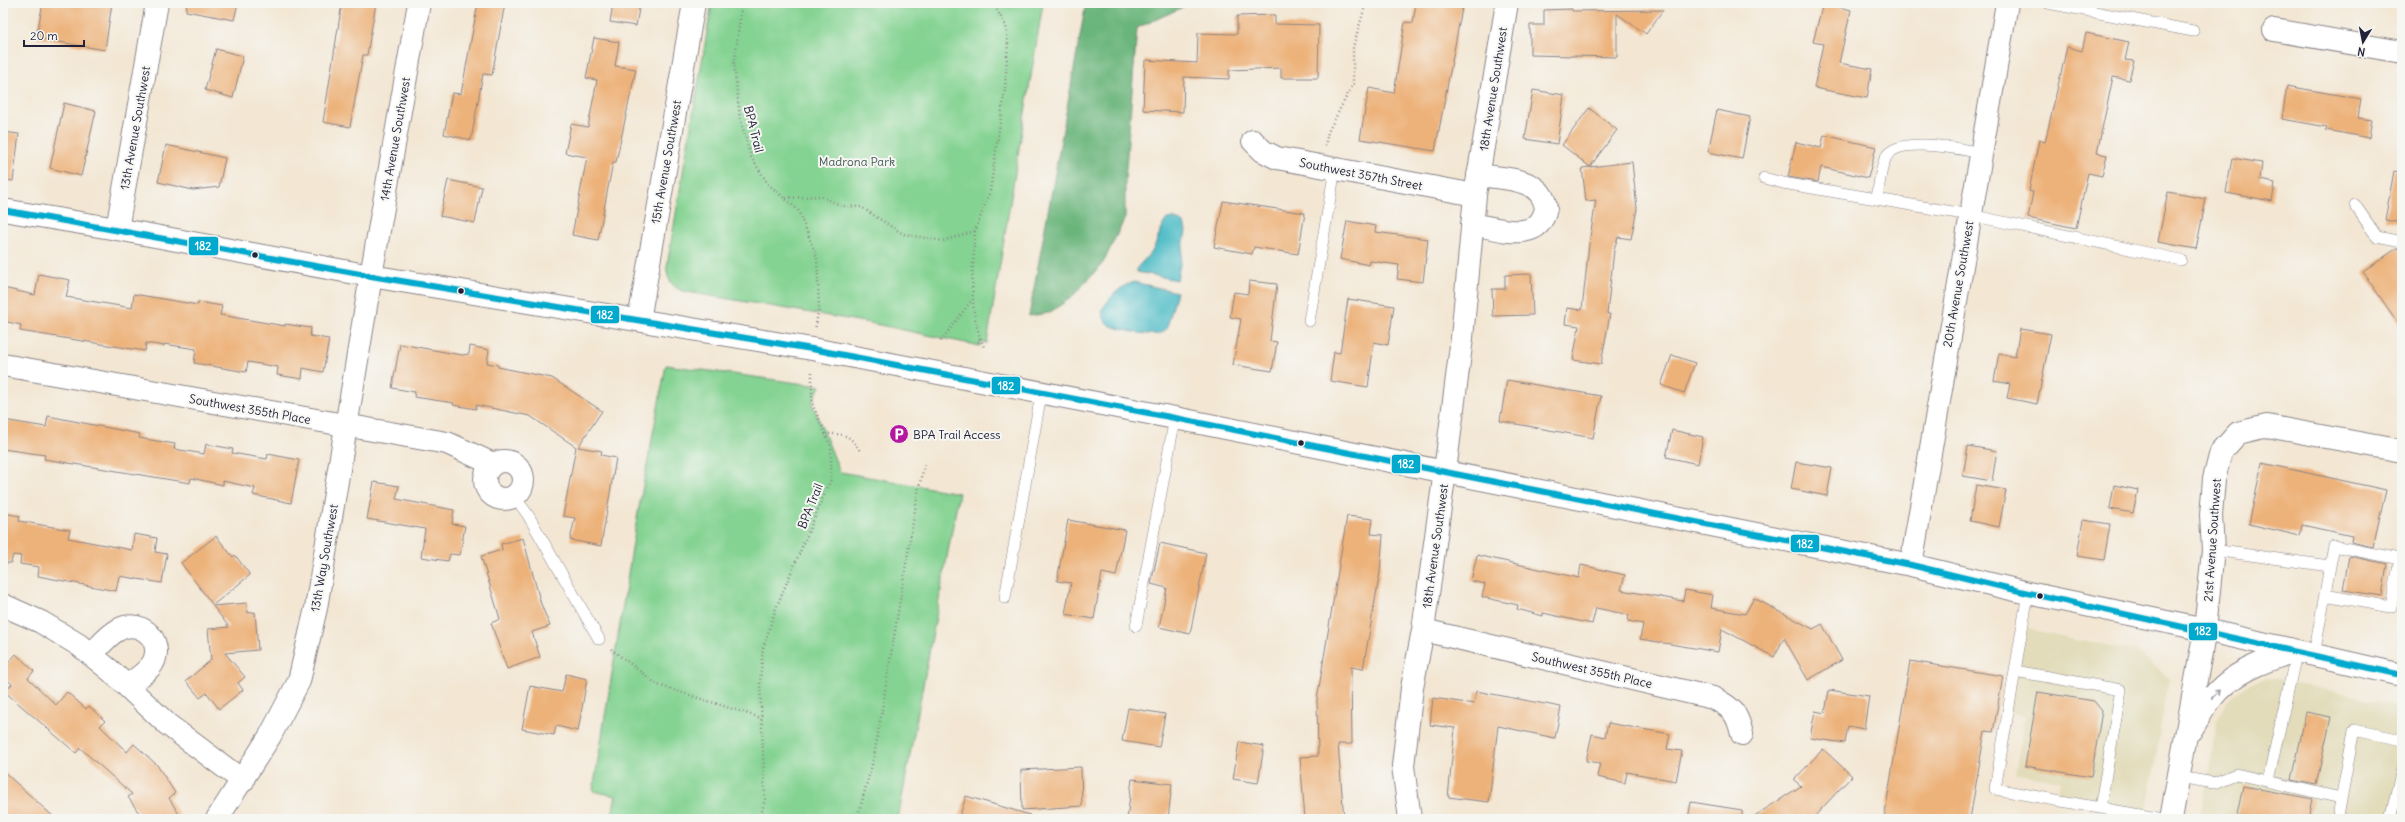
<svg xmlns="http://www.w3.org/2000/svg" width="2405" height="822" viewBox="0 0 2405 822" font-family="Delius,sans-serif">
  <style>
    .built { fill: #e2dcba }
    .green { fill: #84d392; stroke: #537a66 }
    .forest { fill: #6bb57c; stroke: #466c5c }
    .water { fill: #51bec8; stroke: #3a7082 }
    .building { fill: #edb27a }
    .lines { fill: none; stroke-linecap: round; stroke-linejoin: round }
    .service-casing { stroke: #8a8488; stroke-width: 12 }
    .minor-casing { stroke: #8a8488; stroke-width: 24 }
    .tertiary-casing { stroke: #8a8488; stroke-width: 24 }
    .secondary-casing { stroke: #8a8488; stroke-width: 24 }
    .primary-casing { stroke: #8a8488; stroke-width: 24 }
    .path { stroke: #8a8488; stroke-width: 2.5; stroke-dasharray: 1 3; stroke-linecap: butt }
    .service { stroke: #fff; stroke-width: 11 }
    .minor { stroke: #fff; stroke-width: 22 }
    .tertiary { stroke: #fff; stroke-width: 22 }
    .secondary { stroke: #fff; stroke-width: 22 }
    .primary { stroke: #fff; stroke-width: 22 }
    .bus-1-casing { stroke: #f6f6f2; stroke-width: 9 }
    .bus-1 { stroke: #00a9ce; stroke-width: 6 }
    .oneway { stroke: #9c9ca7 }
    .bus-dot { fill: #22223b; stroke: #f6f6f2; stroke-width: 1.5 }
    .labels { text-anchor: middle; dominant-baseline: central; stroke-width: 4; stroke-linejoin: round; paint-order: stroke }
    .street-label { font-size: 12px; fill: #22223b; stroke: #f6f6f2 }
    .park-label { font-size: 12px; fill: #3f5755; stroke: #f6f6f2 }
    .poi-label { font-size: 12px; fill: #22223b; stroke: #f6f6f2; text-anchor: start }
    .line-badge { stroke: #f6f6f2; stroke-width: 1.5 }
    .badge-label { font-size: 11px; text-anchor: middle; font-weight: bold; fill: #fff }
  </style>
  <rect width="100%" height="100%" fill="#f6f6f2"/>
  <filter id="ink" filterUnits="userSpaceOnUse"><feTurbulence type="fractalNoise" baseFrequency=".025" numOctaves="2"/><feDisplacementMap in="SourceGraphic" scale="8" xChannelSelector="R" yChannelSelector="G"/><feConvolveMatrix kernelMatrix="1 2 1 2 8 2 1 2 1" color-interpolation-filters="sRGB"/></filter>
  <filter id="wash" filterUnits="userSpaceOnUse"><feTurbulence type="fractalNoise" baseFrequency=".012" numOctaves="4" result="noise"/><feDisplacementMap in="SourceGraphic" scale="16" xChannelSelector="R" yChannelSelector="G"/><feGaussianBlur stdDeviation="0.9" result="paint"/><feColorMatrix in="noise" values="0 0 0 0 0 0 0 0 0 0 0 0 0 0 0 0 0 1.4 0 .05"/><feComposite in="paint" operator="in"/></filter>
  <g filter="url(#wash)">
    <rect width="100%" height="100%" fill="#f3e7d4"/>
    <path class="built" d="M 2022,628 L 2135,651 L 2169,678 L 2146,816 L 2057,800 L 2060,781 L 2015,773 L 2025,716 L 2008,713 Z
      M 2267,678 L 2279,679 L 2402,707 L 2402,819 L 2200,819 L 2218,720 L 2224,706 L 2230,698 L 2247,685 Z"/>
    <path class="green" d="M 712,3 L 1043,3 L 987,343 L 980,342 L 980,346 L 870,323 L 682,291 C 671,286 666,277 667,266 Z
      M 666,365 L 820,386 L 812,403 L 840,472 L 959,493 L 898,819 L 611,819 L 616,796 L 593,791 L 637,518 Z"/>
    <path class="forest" d="M 1086,3 L 1192,3 L 1137,28 L 1125,180 L 1125,218 L 1103,263 L 1072,297 L 1049,313 L 1029,316 Z"/>
    <path class="water" d="M 1173,218 L 1184,223 L 1186,231 L 1177,280 L 1137,272 L 1136,269 L 1153,250 L 1164,223 L 1167,219 Z
      M 1134,282 L 1177,292 L 1167,327 C 1165,330 1162,334 1157,334 C 1149,336 1114,329 1108,324 C 1104,320 1103,315 1102,310 C 1109,298 1121,285 1134,282 Z"/>
    <g id="blocks">
      <path class="building" d="M 43,3 L 112,3 L 105,50 L 36,38 Z
        M 187,3 L 238,3 L 234,20 L 186,11 Z
        M 342,3 L 376,3 L 367,55 L 363,55 L 350,127 L 323,122 Z
        M 478,3 L 505,3 L 492,75 L 483,74 L 471,140 L 444,134 L 452,93 L 461,94 Z
        M 613,3 L 640,3 L 636,26 L 610,22 Z
        M 1416,3 L 1463,3 L 1435,151 L 1360,139 L 1369,88 L 1394,93 L 1405,22 L 1413,23 Z
        M 1823,3 L 1851,10 L 1839,63 L 1872,69 L 1867,98 L 1814,88 L 1823,44 L 1813,42 Z
        M 1572,9 L 1572,11 L 1663,10 L 1646,34 L 1617,14 L 1617,57 L 1530,55 L 1530,25 L 1544,25 L 1544,10 Z
        M 1275,15 L 1275,24 L 1319,25 L 1318,78 L 1281,78 L 1281,68 L 1229,70 L 1229,79 L 1184,77 L 1183,112 L 1143,110 L 1145,60 L 1197,63 L 1198,33 L 1237,34 L 1237,16 Z
        M 2086,33 L 2129,42 L 2125,60 L 2134,61 L 2129,80 L 2113,77 L 2097,153 L 2107,155 L 2102,176 L 2088,173 L 2076,228 L 2028,218 L 2033,192 L 2029,191 L 2039,140 L 2045,142 L 2067,47 L 2082,51 Z
        M 594,38 L 619,42 L 615,66 L 636,69 L 616,162 L 613,162 L 598,240 L 572,235 L 587,157 L 565,153 L 571,124 L 588,127 L 597,80 L 586,78 Z
        M 216,49 L 243,56 L 233,98 L 205,90 Z
        M 2287,86 L 2361,99 L 2358,118 L 2372,120 L 2369,138 L 2326,130 L 2327,127 L 2282,119 Z
        M 1533,90 L 1564,95 L 1557,144 L 1525,139 Z
        M 64,103 L 96,111 L 81,176 L 50,168 Z
        M 1589,108 L 1617,130 L 1590,167 L 1562,145 Z
        M 1717,110 L 1750,117 L 1742,159 L 1708,152 Z
        M 3,132 L 19,134 L 13,181 L 3,180 Z
        M 1824,135 L 1876,147 L 1868,178 L 1821,167 L 1818,182 L 1788,177 L 1796,142 L 1821,148 Z
        M 166,145 L 225,158 L 219,187 L 193,190 L 158,182 Z
        M 2232,158 L 2262,163 L 2260,180 L 2275,183 L 2272,201 L 2226,193 Z
        M 1632,162 L 1637,209 L 1631,239 L 1618,237 L 1614,250 L 1607,314 L 1610,314 L 1601,364 L 1573,360 L 1579,326 L 1565,324 L 1567,308 L 1582,310 L 1589,244 L 1596,200 L 1586,201 L 1582,168 Z
        M 2394,171 L 2402,172 L 2402,223 L 2385,220 Z
        M 448,180 L 482,187 L 475,223 L 440,216 Z
        M 2168,192 L 2206,199 L 2196,249 L 2158,242 Z
        M 1223,201 L 1305,213 L 1298,254 L 1254,247 L 1252,254 L 1214,247 Z
        M 1347,221 L 1376,226 L 1375,232 L 1428,239 L 1423,282 L 1397,279 L 1399,265 L 1370,261 L 1369,265 L 1340,259 Z
        M 2397,248 L 2402,249 L 2402,329 L 2363,272 Z
        M 39,274 L 70,280 L 66,297 L 132,308 L 134,294 L 198,305 L 198,302 L 222,306 L 220,315 L 285,326 L 285,324 L 311,328 L 310,336 L 329,339 L 323,372 L 303,368 L 302,379 L 277,375 L 278,367 L 248,362 L 246,372 L 194,363 L 196,349 L 164,344 L 164,346 L 146,343 L 145,351 L 20,331 L 21,325 L 3,321 L 3,288 L 35,295 Z
        M 1531,274 L 1533,315 L 1493,316 L 1492,289 L 1505,289 L 1505,275 Z
        M 1249,281 L 1277,284 L 1270,341 L 1277,342 L 1272,371 L 1233,365 L 1241,319 L 1230,317 L 1234,292 L 1248,294 Z
        M 1348,299 L 1394,306 L 1388,345 L 1374,342 L 1368,387 L 1330,381 L 1334,352 L 1340,353 Z
        M 2020,329 L 2051,334 L 2037,404 L 2007,398 L 2010,384 L 1994,381 L 1999,353 L 2015,357 Z
        M 400,344 L 462,355 L 469,354 L 470,346 L 489,350 L 487,363 L 498,365 L 498,367 L 552,378 L 602,411 L 578,447 L 602,451 L 601,455 L 616,458 L 601,546 L 570,540 L 575,518 L 563,516 L 576,447 L 530,416 L 476,405 L 476,409 L 453,405 L 454,403 L 414,397 L 415,392 L 392,388 Z
        M 1672,355 L 1695,363 L 1684,393 L 1661,385 Z
        M 1507,380 L 1601,396 L 1593,438 L 1500,421 Z
        M 48,416 L 140,434 L 139,438 L 175,444 L 174,449 L 204,454 L 206,444 L 233,449 L 232,453 L 267,459 L 268,454 L 299,460 L 291,503 L 253,495 L 255,488 L 223,481 L 223,485 L 191,478 L 190,483 L 44,459 L 45,455 L 3,449 L 3,420 L 46,427 Z
        M 1672,430 L 1703,437 L 1698,464 L 1666,457 Z
        M 1968,446 L 1997,451 L 1992,481 L 1963,476 Z
        M 1796,462 L 1832,468 L 1827,496 L 1791,489 Z
        M 2262,463 L 2386,490 L 2373,547 L 2351,542 L 2352,536 L 2302,525 L 2300,536 L 2249,524 Z
        M 374,482 L 399,486 L 396,499 L 454,510 L 452,524 L 465,526 L 460,555 L 450,554 L 448,561 L 421,557 L 425,529 L 367,519 Z
        M 1976,485 L 2006,490 L 1999,527 L 1970,521 Z
        M 2114,485 L 2138,490 L 2133,513 L 2110,509 Z
        M 3,513 L 20,516 L 19,521 L 70,530 L 68,538 L 132,550 L 134,534 L 157,538 L 155,552 L 167,554 L 162,583 L 119,576 L 116,591 L 38,576 L 39,567 L 20,564 L 21,556 L 13,555 L 11,563 L 3,563 Z
        M 1347,516 L 1373,519 L 1371,534 L 1383,535 L 1380,572 L 1363,669 L 1351,667 L 1352,744 L 1338,744 L 1344,819 L 1305,819 L 1300,757 L 1318,756 L 1317,700 Z
        M 1068,520 L 1125,530 L 1116,576 L 1102,573 L 1094,619 L 1065,614 L 1071,583 L 1057,581 Z
        M 2083,520 L 2110,524 L 2104,560 L 2077,556 Z
        M 216,536 L 233,557 L 235,555 L 250,575 L 213,605 L 181,563 Z
        M 523,538 L 541,604 L 550,626 L 532,632 L 540,657 L 507,669 L 491,623 L 500,619 L 481,556 L 502,550 L 501,544 Z
        M 1160,543 L 1206,553 L 1190,634 L 1159,627 L 1167,588 L 1151,584 Z
        M 1477,555 L 1579,578 L 1581,565 L 1625,575 L 1621,590 L 1683,601 L 1685,590 L 1713,595 L 1711,608 L 1745,614 L 1754,598 L 1813,629 L 1822,624 L 1842,660 L 1808,680 L 1784,638 L 1774,657 L 1722,629 L 1718,652 L 1640,639 L 1643,624 L 1628,621 L 1629,615 L 1596,608 L 1592,624 L 1543,613 L 1543,616 L 1517,609 L 1518,605 L 1482,597 L 1485,584 L 1471,581 Z
        M 2349,556 L 2387,564 L 2382,596 L 2343,590 Z
        M 247,603 L 248,613 L 255,612 L 258,650 L 225,653 L 245,677 L 238,683 L 243,690 L 219,709 L 207,693 L 200,698 L 186,681 L 211,660 L 208,629 L 229,627 L 213,606 Z
        M 16,654 L 34,671 L 28,678 L 56,705 L 67,692 L 86,709 L 89,706 L 105,721 L 100,726 L 127,752 L 134,744 L 157,765 L 175,793 L 169,798 L 182,819 L 143,819 L 128,797 L 132,794 L 80,748 L 76,753 L 5,692 L 12,684 L 3,676 L 3,669 Z
        M 1910,661 L 2003,676 L 1993,732 L 1985,731 L 1970,819 L 1884,819 Z
        M 566,674 L 587,679 L 578,731 L 556,726 L 554,735 L 522,729 L 530,686 L 562,692 Z
        M 1829,690 L 1869,696 L 1864,729 L 1848,726 L 1845,743 L 1810,738 L 1815,711 L 1825,713 Z
        M 1476,691 L 1561,707 L 1555,738 L 1498,726 L 1489,802 L 1448,797 L 1455,728 L 1430,725 L 1433,698 L 1474,704 Z
        M 2038,692 L 2094,701 L 2102,711 L 2091,777 L 2025,766 Z
        M 1128,708 L 1165,714 L 1159,747 L 1122,741 Z
        M 2306,712 L 2331,717 L 2316,785 L 2292,780 Z
        M 1608,723 L 1670,734 L 1667,749 L 1682,751 L 1676,781 L 1627,772 L 1625,783 L 1597,777 L 1600,763 L 1586,761 L 1592,734 L 1605,737 Z
        M 1239,742 L 1264,746 L 1258,783 L 1233,779 Z
        M 1823,749 L 1852,776 L 1812,819 L 1750,819 L 1801,786 L 1794,780 Z
        M 1081,767 L 1082,806 L 1022,810 L 1021,770 Z
        M 3,771 L 56,819 L 3,819 Z
        M 1132,779 L 1172,784 L 1168,819 L 1127,819 Z
        M 2243,786 L 2313,799 L 2309,819 L 2255,819 L 2237,815 Z
        M 966,796 L 1030,815 L 1030,819 L 959,819 Z
        M 1691,802 L 1742,810 L 1742,819 L 1688,819 Z"/>
    </g>
  </g>
  <g filter="url(#ink)">
    <use href="#blocks" fill-opacity="0" stroke="#8a8488" stroke-width="1"/>
    <g class="lines">
      <defs>
        <path id="service" d="M 2048,3 L 2193,31
          M 1764,178 L 1783,183 L 1970,215 L 2181,260
          M 1877,199 C 1879,186 1880,169 1886,157 C 1898,135 1960,149 1981,153
          M 2355,205 L 2377,237 L 2402,242
          M 1309,321 L 1335,169
          M 514,496 L 528,515 L 599,639
          M 2213,550 L 2330,566 L 2314,655
          M 2028,593 L 2015,671 L 2121,690 L 2100,808 L 2163,819
          M 2325,595 L 2391,607 L 2400,559 L 2334,546 L 2330,566
          M 1005,598 L 1041,394
          M 1136,626 L 1175,418
          M 2015,671 L 1995,789 L 2100,808
          M 2179,777 L 2214,783 L 2236,774 L 2341,798
          M 2268,781 L 2297,650
          M 2339,811 L 2354,730 L 2402,740
          M 2390,819 L 2402,769"/>
        <path id="minor" d="M 2274,30 L 2402,52
          M 1253,141 L 1263,151 L 1277,158 L 1475,195
          M 1472,224 C 1498,228 1539,245 1546,208 C 1542,177 1504,179 1478,175
          M 117,229 L 157,3
          M 371,276 L 419,3
          M 639,320 L 694,3
          M 3,365 L 447,443 L 493,464
          M485 480a19 19 0 1 1 38 0a19 19 0 1 1-38 0Z
          M 1911,565 L 2007,3
          M 3,605 L 41,622 L 79,645 L 112,672 L 167,724 L 243,781
          M 1423,630 L 1713,698 C 1733,708 1737,713 1742,734
          M 2205,630 L 2213,550 L 2211,515 L 2214,479 L 2221,452 L 2238,433 L 2267,426 L 2402,451
          M 91,655 C 99,647 108,635 118,630 C 138,618 161,637 155,658 C 152,670 137,678 127,686
          M 1410,819 L 1403,766 L 1412,688 L 1423,630 L 1445,471 L 1462,338 L 1475,195 L 1507,3"/>
        <path id="tertiary" d="M 217,819 L 270,736 L 299,681 L 316,608 L 371,276"/>
        <path id="secondary" d="M 3,210 L 117,229 L 371,276 L 812,349 L 1175,418 L 1911,565 L 2028,593 L 2205,630"/>
        <path id="primary" d="M 2191,730 C 2198,719 2204,708 2211,699 C 2231,672 2266,660 2296,651
          M 2171,819 L 2205,630 L 2402,675"/>
      </defs>
      <use href="#service" class="service-casing"/>
      <use href="#minor" class="minor-casing"/>
      <use href="#tertiary" class="tertiary-casing"/>
      <use href="#secondary" class="secondary-casing"/>
      <use href="#primary" class="primary-casing"/>
      <path class="path" d="M 742,3 L 734,65 L 740,118 L 751,157 L 768,184 L 798,210 L 817,257 L 819,307 L 815,330
        M 1325,146 L 1328,132 L 1353,84 L 1353,47 L 1366,3
        M 786,198 L 820,196 L 842,206 L 861,207 L 903,234 L 943,241 L 975,231 L 990,191 L 1005,89 L 1008,42 L 1006,26 L 993,3
        M 975,231 C 973,272 967,312 985,349
        M 941,341 L 971,301
        M 825,434 C 845,434 849,434 860,451
        M 611,649 L 658,685 L 761,718
        M 760,819 L 765,799 L 760,682 L 763,648 L 776,608 L 831,479 L 831,447 L 812,403 L 812,370
        M 857,819 L 874,757 L 919,486 L 925,464"/>
      <use href="#service" class="service"/>
      <use href="#minor" class="minor"/>
      <use href="#tertiary" class="tertiary"/>
      <use href="#secondary" class="secondary"/>
      <use href="#primary" class="primary"/>
      <defs>
        <path id="bus-1" d="M 3,210 L 371,276 L 812,349 L 1175,418 L 1911,565 L 2028,593 L 2402,675"/>
      </defs>
      <use href="#bus-1" class="bus-1-casing"/>
      <use href="#bus-1" class="bus-1"/>
    </g>
    <defs><path id="oneway-shaft" d="M-6 0H5M1.5-3L5.5 0L1.5 3" fill="none" stroke-width="1.6" stroke-linecap="round" stroke-linejoin="round"/></defs>
    <use class="oneway" href="#oneway-shaft" transform="translate(2216 694) rotate(-44)"/>
  </g>
  <defs>
    <symbol id="parking-disc" viewBox="-11 -11 22 22"><circle r="9.5" fill="#b5179e" stroke="#f6f6f2"/><path d="M-3.5-5.5H1a3.5 3.5 0 0 1 0 7H-1V5.5H-3.5ZM-1-3.4V-.6H.8a1.4 1.4 0 0 0 0-2.8Z" fill="#fff"/></symbol>
  </defs>
  <g fill-rule="evenodd">
    <use href="#parking-disc" x="888" y="423" width="22" height="22"/>
  </g>
  <g class="bus-dot">
    <circle cx="255" cy="255" r="3.5"/>
    <circle cx="461" cy="291" r="3.5"/>
    <circle cx="1301" cy="443" r="3.5"/>
    <circle cx="2040" cy="596" r="3.5"/>
  </g>
  <g class="labels">
    <g class="street-label">
      <text transform="translate(1493 89) rotate(-81)">18th Avenue Southwest</text>
      <text transform="translate(135 128) rotate(-80)">13th Avenue Southwest</text>
      <text transform="translate(754 129) rotate(76)">BPA Trail</text>
      <text transform="translate(395 139) rotate(-80)">14th Avenue Southwest</text>
      <text transform="translate(666 162) rotate(-80)">15th Avenue Southwest</text>
      <text transform="translate(1361 174) rotate(11)">Southwest 357th Street</text>
      <text transform="translate(1958 284) rotate(-80)">20th Avenue Southwest</text>
      <text transform="translate(250 409) rotate(10)">Southwest 355th Place</text>
      <text transform="translate(810 506) rotate(-68)">BPA Trail</text>
      <text transform="translate(2212 540) rotate(-86)">21st Avenue Southwest</text>
      <text transform="translate(1435 546) rotate(-82)">18th Avenue Southwest</text>
      <text transform="translate(324 558) rotate(-80)">13th Way Southwest</text>
      <text transform="translate(1592 670) rotate(13)">Southwest 355th Place</text>
    </g>
    <g class="park-label">
      <text x="857" y="161">Madrona Park</text>
    </g>
    <g class="poi-label">
      <text x="913" y="434">BPA Trail Access</text>
    </g>
  </g>
  <g class="line-badge">
    <rect x="188" y="236" width="31" height="20" rx="4" fill="#00a9ce"/>
    <rect x="590" y="305" width="30" height="19" rx="4" fill="#00a9ce"/>
    <rect x="991" y="376" width="30" height="19" rx="4" fill="#00a9ce"/>
    <rect x="1391" y="454" width="30" height="20" rx="4" fill="#00a9ce"/>
    <rect x="1790" y="534" width="30" height="19" rx="4" fill="#00a9ce"/>
    <rect x="2188" y="622" width="30" height="19" rx="4" fill="#00a9ce"/>
  </g>
  <g class="badge-label">
    <text x="203" y="250">182</text>
    <text x="605" y="319">182</text>
    <text x="1006" y="390">182</text>
    <text x="1406" y="468">182</text>
    <text x="1805" y="548">182</text>
    <text x="2203" y="635">182</text>
  </g>
  <rect width="2405" height="822" fill="none" stroke="#f6f6f2" stroke-width="16"/>
  <g transform="translate(2363 42) rotate(190)" stroke="#f6f6f2" stroke-width="3" paint-order="stroke">
  <path d="M0-3L7 15L0 10L-7 15Z" fill="#22223b"/>
  <text y="-6" font-size="11" font-weight="bold" text-anchor="middle" fill="#22223b">N</text>
  </g>
  <path d="M24 40v6h60v-6" fill="none" stroke="#22223b" stroke-width="2"/>
  <text x="30" y="40" font-size="12" fill="#22223b" stroke="#f6f6f2" stroke-width="3" paint-order="stroke">20 m</text>
</svg>
